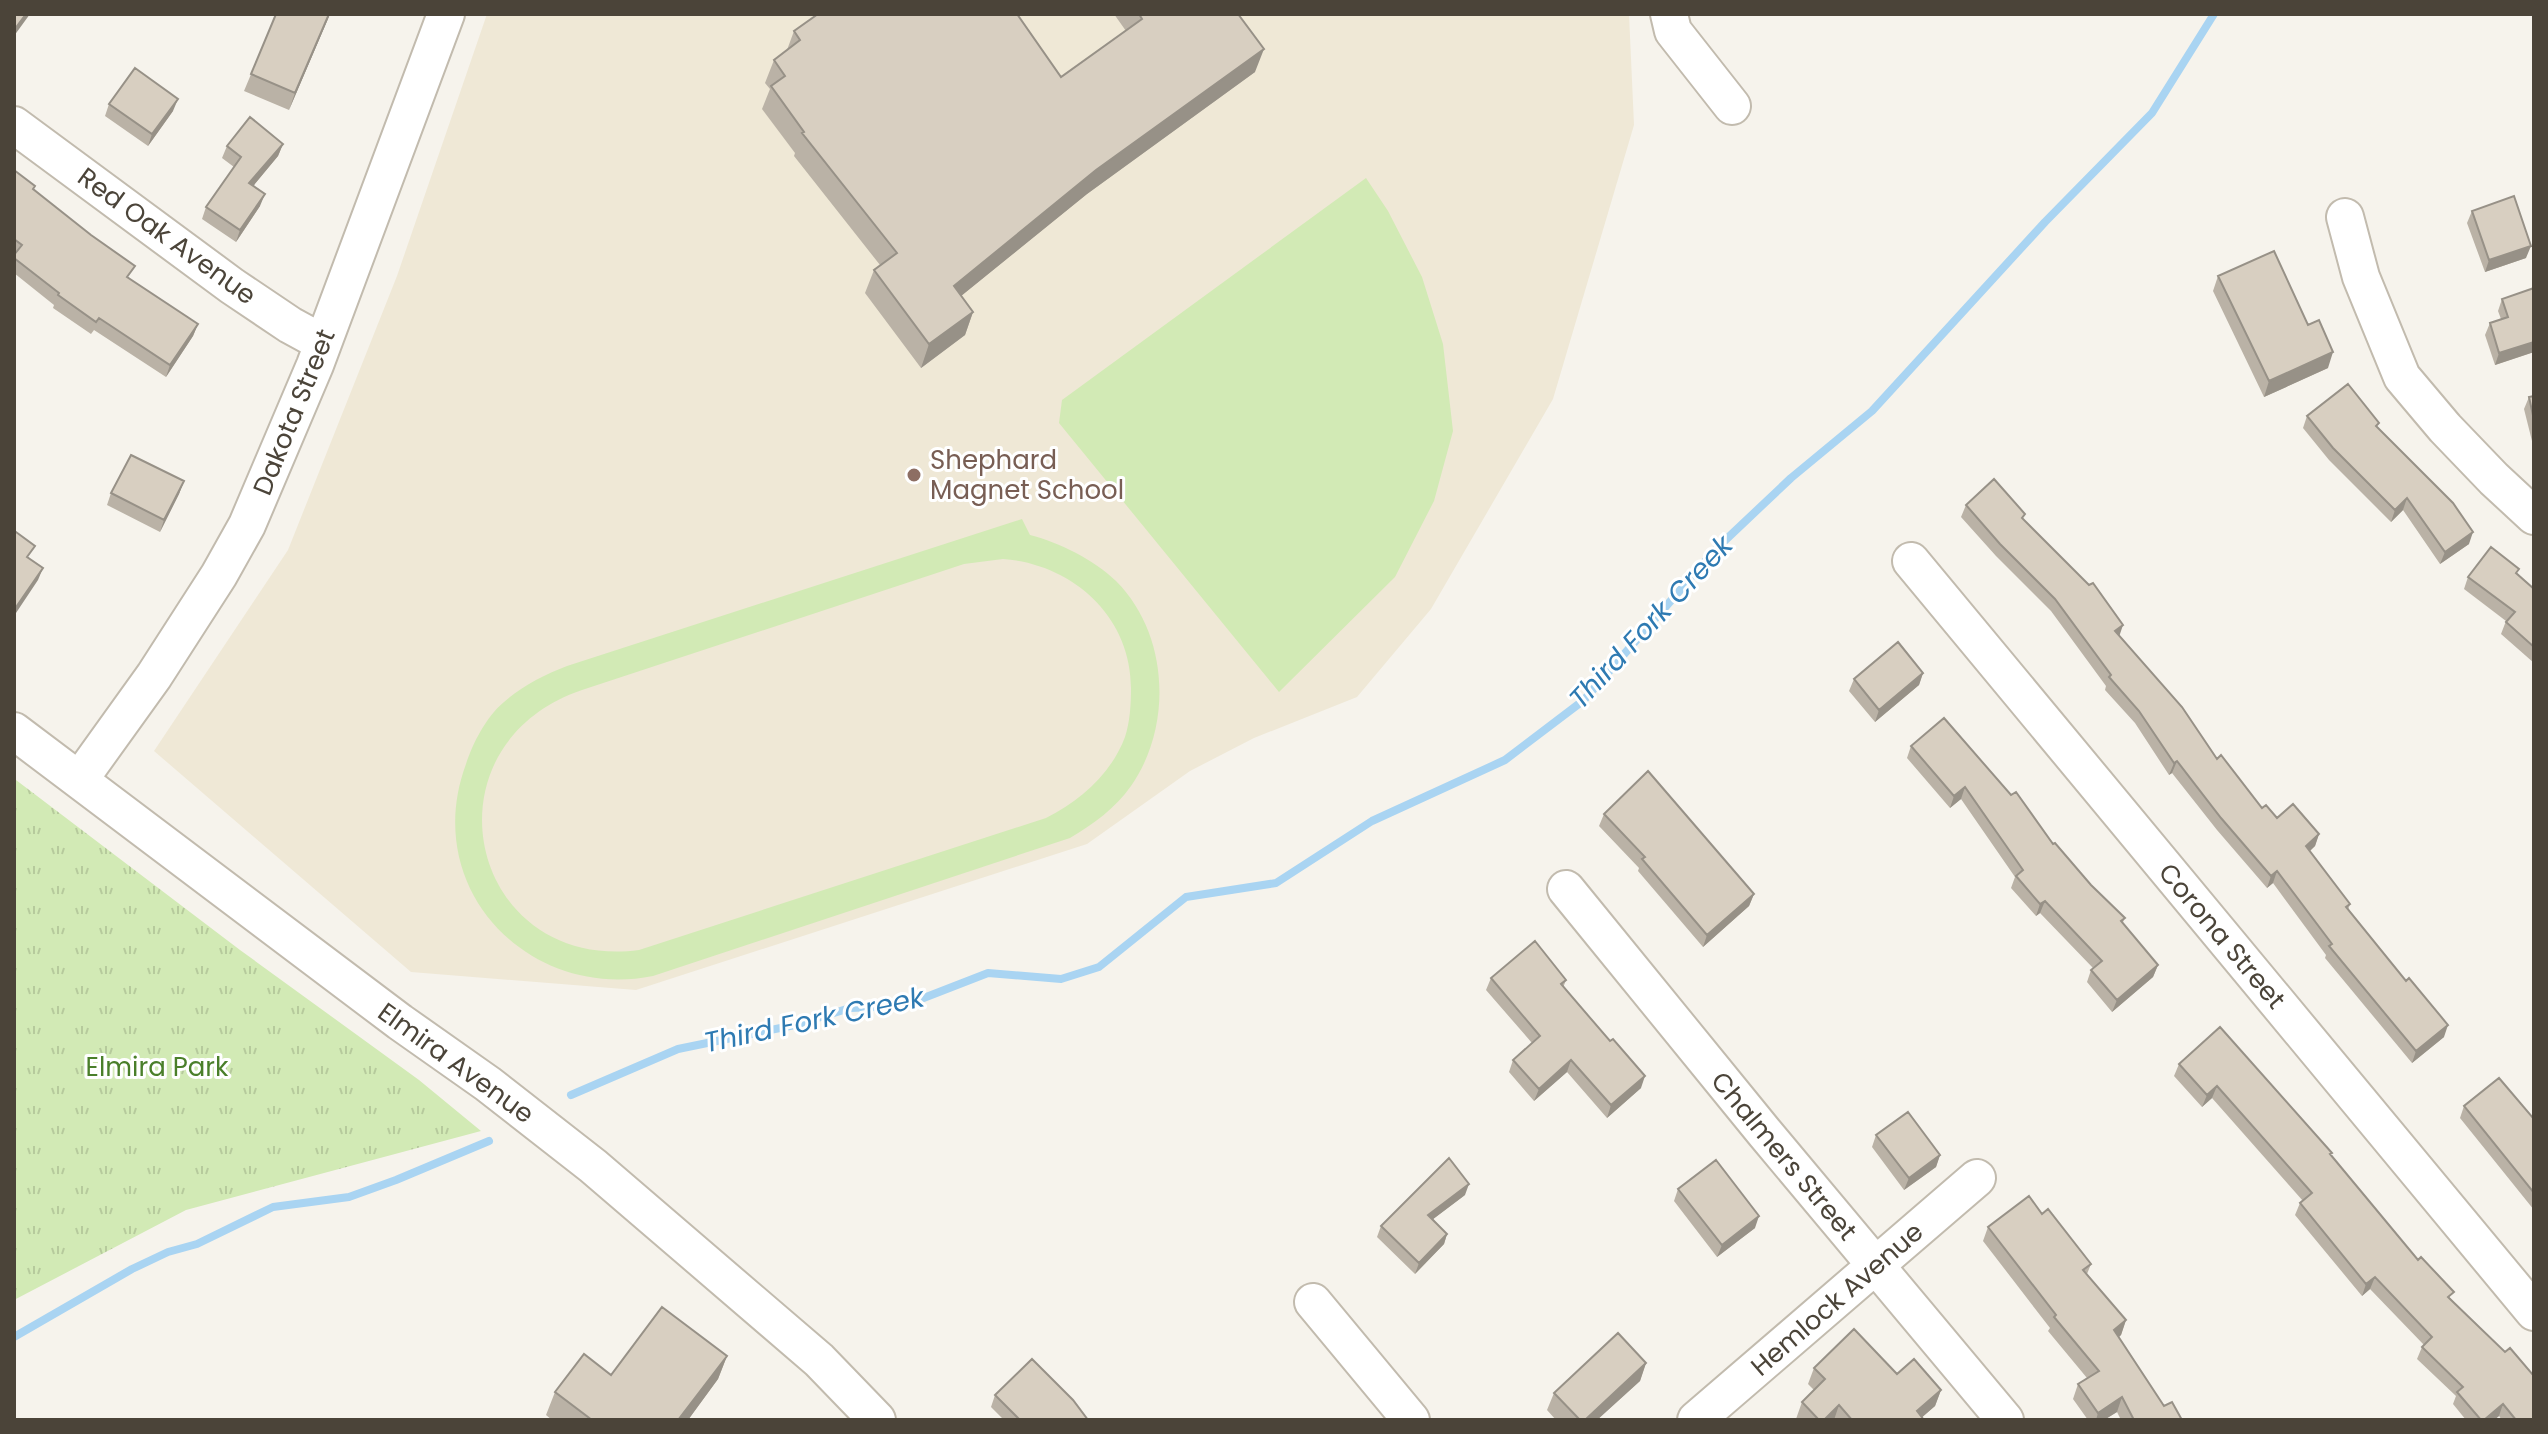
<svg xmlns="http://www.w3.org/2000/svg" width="2548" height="1434" viewBox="0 0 2548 1434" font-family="Poppins,sans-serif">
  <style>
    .education { fill: #efe8d6 }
    .park { fill: url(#park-tufts) }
    .garden { fill: #d2eab5; fill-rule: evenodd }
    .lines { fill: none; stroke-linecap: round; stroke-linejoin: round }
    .stream { stroke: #a9d4f2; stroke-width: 8 }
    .minor-casing { stroke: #c2bbae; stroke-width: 40 }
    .minor { stroke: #fff; stroke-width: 36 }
    .wall { fill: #bab2a6 }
    .shaded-wall { fill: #979187 }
    .building { fill: #d8cfc1; stroke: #979187; stroke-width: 2 }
    .education-dot { fill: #8d6e63; stroke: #fff; stroke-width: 3 }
    .labels { text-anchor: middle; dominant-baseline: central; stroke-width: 6; stroke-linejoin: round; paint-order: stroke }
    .street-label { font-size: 26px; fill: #4b4439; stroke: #fff }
    .education-label { font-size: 26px; fill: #785e54; stroke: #fff; text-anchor: start }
    .park-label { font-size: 26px; fill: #4a7f2a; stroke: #fff }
    .water-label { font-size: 28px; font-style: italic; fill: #2e7ab2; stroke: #fff }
  </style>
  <defs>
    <pattern id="park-tufts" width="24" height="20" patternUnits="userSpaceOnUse" patternTransform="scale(2)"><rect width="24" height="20" fill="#d2eab5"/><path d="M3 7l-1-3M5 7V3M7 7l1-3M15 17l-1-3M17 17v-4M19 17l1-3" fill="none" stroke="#b6ca9c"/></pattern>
  </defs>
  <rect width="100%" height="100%" fill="#f6f3ec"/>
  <path class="education" d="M 487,14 L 1629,14 L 1634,125 L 1553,399 L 1431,609 L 1357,697 L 1254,738 L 1190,771 L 1087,844 L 636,990 L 411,972 L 154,751 L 288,550 L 397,276 Z"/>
  <path class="park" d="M 16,780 L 240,950 L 419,1080 L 481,1131 L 186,1210 L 14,1300 Z"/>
  <path class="garden" d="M 1366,178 L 1388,211 L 1422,277 L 1443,344 L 1453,431 L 1434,501 L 1395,577 L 1279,692 L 1059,423 L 1062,400 Z
    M 1022,519 L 1030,535 C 1060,543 1093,559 1116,581 C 1169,634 1173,726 1131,786 C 1115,809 1093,824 1070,838 L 653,976 C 528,1001 420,888 466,764 C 473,743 486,717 504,702 C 522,686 544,675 567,666 ZM 1003,559 C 1072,564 1131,616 1131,688 C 1131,704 1130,722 1125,737 C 1111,774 1081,800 1046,818 L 639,950 C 469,972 418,746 582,690 L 964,564 Z"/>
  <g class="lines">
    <path class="stream" d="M 571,1095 L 678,1049 L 795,1025 L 850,1008 L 903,1006 L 988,973 L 1061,979 L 1099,967 L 1186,897 L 1276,883 L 1372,821 L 1505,760 L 1584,700 L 1717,548 L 1791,478 L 1872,411 L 2045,222 L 2152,113 L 2214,14
      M 14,1337 L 132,1269 L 168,1252 L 197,1244 L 273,1207 L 349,1197 L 396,1180 L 489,1141"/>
    <defs>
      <path id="minor" d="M 1669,14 L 1673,31 L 1732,106
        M 14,125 L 232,286 L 290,325 L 323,343
        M 2345,217 L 2361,277 L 2402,377 L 2445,428 L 2494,479 L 2534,516
        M 1911,561 L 2534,1312
        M 14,731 L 400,1022 L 488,1084 L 593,1166 L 819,1360 L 877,1420
        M 80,779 L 154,676 L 219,575 L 247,525 L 315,365 L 446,14
        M 1566,889 L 1764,1132 L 2005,1420
        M 1313,1302 L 1411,1420
        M 1696,1420 L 1977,1178"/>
    </defs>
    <use href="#minor" class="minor-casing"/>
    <use href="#minor" class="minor"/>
  </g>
  <path class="wall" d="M 276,14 L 330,14 L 289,110 L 244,91 Z
    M 1114,14 L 1238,14 L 1255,72 L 1087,194 L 961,296 L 973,312 L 965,335 L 921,368 L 865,293 L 874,270 L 880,265 L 794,156 L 795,153 L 762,109 L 770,89 L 765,83 L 774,60 L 787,50 L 794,31 L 1061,77 L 1126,31 Z
    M 109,104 L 173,111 L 148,146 L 105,116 Z
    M 283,144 L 278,156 L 253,186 L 260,206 L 236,242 L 202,219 L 206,207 L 234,167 L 222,158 L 227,146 Z
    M 14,170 L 130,279 L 198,324 L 193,336 L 166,377 L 94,330 L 91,334 L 53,308 L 54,305 L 14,273 Z
    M 2472,211 L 2526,258 L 2485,272 L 2467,223 Z
    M 2218,276 L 2328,368 L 2264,397 L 2213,291 Z
    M 2534,288 L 2534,352 L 2495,365 L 2485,335 L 2490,323 L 2501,319 L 2498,311 L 2502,299 Z
    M 2534,396 L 2534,445 L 2533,445 L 2524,409 L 2529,397 Z
    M 2307,416 L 2377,428 L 2469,544 L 2440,564 L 2403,510 L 2391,522 L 2329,460 L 2303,428 Z
    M 184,481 L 179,494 L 160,532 L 107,505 L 111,493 Z
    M 1966,505 L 2023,520 L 2119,636 L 2217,759 L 2262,808 L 2277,818 L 2319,834 L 2315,846 L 2310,851 L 2350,904 L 2348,910 L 2444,1037 L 2412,1063 L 2325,958 L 2326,955 L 2273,883 L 2267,888 L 2217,830 L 2172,773 L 2169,775 L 2135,723 L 2105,690 L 2106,686 L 2051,611 L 1996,556 L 1961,517 Z
    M 2518,574 L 2534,589 L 2534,663 L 2501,634 L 2506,621 L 2464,589 L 2468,577 Z
    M 1923,673 L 1919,685 L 1875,722 L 1849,691 L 1854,679 Z
    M 1911,746 L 2053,844 L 2091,885 L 2125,918 L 2122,924 L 2158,965 L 2153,977 L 2112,1012 L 2087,982 L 2091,970 L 2093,968 L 2040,913 L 2036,916 L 2011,888 L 2015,877 L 1961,799 L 1950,808 L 1907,758 Z
    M 1604,814 L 1754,894 L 1749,906 L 1703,947 L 1638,871 L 1639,868 L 1599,826 Z
    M 1491,978 L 1566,980 L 1563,988 L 1641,1088 L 1607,1118 L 1567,1072 L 1534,1101 L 1509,1072 L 1513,1060 L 1532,1043 L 1486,990 Z
    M 2220,1027 L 2331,1155 L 2451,1299 L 2534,1420 L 2502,1420 L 2499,1416 L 2494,1420 L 2466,1420 L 2453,1404 L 2456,1396 L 2417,1359 L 2422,1347 L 2424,1345 L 2370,1289 L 2362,1296 L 2295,1215 L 2300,1203 L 2303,1201 L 2212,1098 L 2202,1107 L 2174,1076 L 2179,1064 Z
    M 2464,1106 L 2534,1119 L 2534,1210 L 2460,1118 Z
    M 1876,1135 L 1940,1155 L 1936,1167 L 1904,1190 L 1872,1147 Z
    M 1678,1189 L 1755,1228 L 1717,1257 L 1674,1201 Z
    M 1465,1195 L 1433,1219 L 1447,1234 L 1444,1244 L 1415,1274 L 1377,1237 L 1381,1226 Z
    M 2042,1214 L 2091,1264 L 2087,1274 L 2126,1320 L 2121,1335 L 2119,1337 L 2164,1406 L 2182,1420 L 2121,1420 L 2117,1412 L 2104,1420 L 2088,1420 L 2073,1399 L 2078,1384 L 2087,1378 L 2048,1331 L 2050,1328 L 1983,1241 L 1988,1227 Z
    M 727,1356 L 718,1379 L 688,1420 L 552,1420 L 546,1415 L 555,1392 L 611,1375 Z
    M 1646,1363 L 1640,1381 L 1597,1420 L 1556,1420 L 1547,1410 L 1554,1393 Z
    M 1814,1368 L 1897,1374 L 1941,1390 L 1935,1406 L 1922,1417 L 1924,1420 L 1797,1420 L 1796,1419 L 1802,1402 L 1814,1390 L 1808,1384 Z
    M 995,1395 L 1088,1420 L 1004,1420 L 991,1407 Z"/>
  <path class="shaded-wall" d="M 26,14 L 30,14 L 14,36 L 14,30 Z
    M 329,14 L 330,14 L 289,110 L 295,93 Z
    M 1264,49 L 1255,72 L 1087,194 L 945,309 L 954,286 L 1096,170 Z
    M 178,99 L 173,111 L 148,146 L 152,134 Z
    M 283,144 L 278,156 L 245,196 L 249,183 Z
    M 265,194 L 260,206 L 236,242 L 240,230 Z
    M 2531,246 L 2526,258 L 2485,272 L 2489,260 Z
    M 973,312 L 965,335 L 921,368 L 929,344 Z
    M 198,324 L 193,336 L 166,377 L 170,365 Z
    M 2534,342 L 2534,352 L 2495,365 L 2499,353 Z
    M 2333,352 L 2328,368 L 2264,397 L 2269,381 Z
    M 184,481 L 179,494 L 160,532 L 164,520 Z
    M 2407,498 L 2403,510 L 2391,522 L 2395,510 Z
    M 2473,532 L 2469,544 L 2440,564 L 2445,552 Z
    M 43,568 L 38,580 L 14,616 L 14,610 Z
    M 2123,625 L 2119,637 L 2115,631 Z
    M 1923,673 L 1919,685 L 1875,722 L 1879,710 Z
    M 2177,761 L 2172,773 L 2169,775 L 2174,763 Z
    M 1965,787 L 1961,799 L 1950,808 L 1954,796 Z
    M 2319,834 L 2315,846 L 2302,858 L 2306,846 Z
    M 2277,871 L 2273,883 L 2267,888 L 2271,876 Z
    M 1754,894 L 1749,906 L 1703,947 L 1707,935 Z
    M 2045,901 L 2040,913 L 2036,916 L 2040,904 Z
    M 2158,965 L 2153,977 L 2112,1012 L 2117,1000 Z
    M 2448,1025 L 2444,1037 L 2412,1063 L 2416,1051 Z
    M 1571,1060 L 1567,1072 L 1534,1101 L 1539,1089 Z
    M 1645,1076 L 1641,1088 L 1607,1118 L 1611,1105 Z
    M 2217,1086 L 2212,1098 L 2202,1107 L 2207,1095 Z
    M 1940,1155 L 1936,1167 L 1904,1190 L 1909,1178 Z
    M 1469,1184 L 1465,1195 L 1424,1226 L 1428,1215 Z
    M 1759,1216 L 1755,1228 L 1717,1257 L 1722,1245 Z
    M 1447,1234 L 1444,1244 L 1415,1274 L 1419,1263 Z
    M 2375,1277 L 2370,1289 L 2362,1296 L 2366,1284 Z
    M 2126,1320 L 2121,1335 L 2109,1345 L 2114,1330 Z
    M 727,1356 L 718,1379 L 688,1420 L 678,1420 Z
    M 1646,1363 L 1640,1381 L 1597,1420 L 1585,1420 Z
    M 1941,1390 L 1935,1406 L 1919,1420 L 1917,1411 Z
    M 2122,1397 L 2117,1412 L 2104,1420 L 2096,1420 L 2098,1413 Z
    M 2503,1404 L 2499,1416 L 2494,1420 L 2484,1420 Z
    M 1839,1405 L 1834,1420 L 1824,1420 Z"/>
  <path class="building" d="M 14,14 L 26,14 L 14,30 Z
    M 276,14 L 329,14 L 295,93 L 251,74 Z
    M 818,14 L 1017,14 L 1061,77 L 1142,19 L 1139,14 L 1238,14 L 1264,49 L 1096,170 L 954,286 L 973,312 L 929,344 L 874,270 L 897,253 L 802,133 L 804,132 L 771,86 L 785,76 L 774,60 L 800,40 L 794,31 Z
    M 135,68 L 178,99 L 152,134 L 109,104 Z
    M 250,117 L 283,144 L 249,183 L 265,194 L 240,230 L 206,207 L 241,157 L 227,146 Z
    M 14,170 L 35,186 L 33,189 L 91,235 L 135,266 L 127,277 L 198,324 L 170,365 L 99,318 L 96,322 L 58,295 L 59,293 L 14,258 L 14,255 L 22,245 L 14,239 Z
    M 2514,196 L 2531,246 L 2489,260 L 2472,211 Z
    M 2274,251 L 2308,325 L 2319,320 L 2333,352 L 2269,381 L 2218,276 Z
    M 2534,288 L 2534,342 L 2499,353 L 2490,323 L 2508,317 L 2502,299 Z
    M 2348,384 L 2379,423 L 2376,426 L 2453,503 L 2473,532 L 2445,552 L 2407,498 L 2395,510 L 2333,448 L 2307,416 Z
    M 2534,396 L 2534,420 L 2529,397 Z
    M 131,455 L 184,481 L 164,520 L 111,493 Z
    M 1994,479 L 2025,514 L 2022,518 L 2089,585 L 2093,583 L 2123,625 L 2115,631 L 2182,707 L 2217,759 L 2221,755 L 2262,808 L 2266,805 L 2277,818 L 2293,804 L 2319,834 L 2306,846 L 2350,904 L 2346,907 L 2406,981 L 2409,978 L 2448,1025 L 2416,1051 L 2329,946 L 2332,944 L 2277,871 L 2271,876 L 2221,818 L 2177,761 L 2174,763 L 2139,711 L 2109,677 L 2111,675 L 2055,599 L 2000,544 L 1966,505 Z
    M 16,532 L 35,546 L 27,557 L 43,568 L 14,610 L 14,534 Z
    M 2491,547 L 2519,569 L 2516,573 L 2534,589 L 2534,647 L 2506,622 L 2515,612 L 2468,577 Z
    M 1898,642 L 1923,673 L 1879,710 L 1854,679 Z
    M 1944,718 L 2011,795 L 2016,792 L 2053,844 L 2055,843 L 2091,885 L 2125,918 L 2121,921 L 2158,965 L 2117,1000 L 2091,970 L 2102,961 L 2045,901 L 2040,904 L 2016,876 L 2023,870 L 1965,787 L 1954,796 L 1911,746 Z
    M 1648,771 L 1754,894 L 1707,935 L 1642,859 L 1645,857 L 1604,814 Z
    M 1535,941 L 1566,980 L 1561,984 L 1610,1041 L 1613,1039 L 1645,1076 L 1611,1105 L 1571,1060 L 1539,1089 L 1513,1060 L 1540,1036 L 1491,978 Z
    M 2220,1027 L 2332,1153 L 2330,1154 L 2418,1260 L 2421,1257 L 2454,1292 L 2448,1297 L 2505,1352 L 2510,1348 L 2534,1376 L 2534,1420 L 2516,1420 L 2503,1404 L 2484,1420 L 2481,1420 L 2457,1392 L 2463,1387 L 2422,1347 L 2432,1337 L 2375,1277 L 2366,1284 L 2300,1203 L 2312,1193 L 2217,1086 L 2207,1095 L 2179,1064 Z
    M 2499,1078 L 2534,1119 L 2534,1193 L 2464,1106 Z
    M 1908,1112 L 1940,1155 L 1909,1178 L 1876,1135 Z
    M 1449,1158 L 1469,1184 L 1428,1215 L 1447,1234 L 1419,1263 L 1381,1226 Z
    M 1716,1160 L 1759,1216 L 1722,1245 L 1678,1189 Z
    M 2029,1196 L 2042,1214 L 2048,1209 L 2091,1264 L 2083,1270 L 2126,1320 L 2114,1330 L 2164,1406 L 2172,1402 L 2182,1420 L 2134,1420 L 2122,1397 L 2098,1413 L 2078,1384 L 2099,1371 L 2054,1317 L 2056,1315 L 1988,1227 Z
    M 662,1307 L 727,1356 L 678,1420 L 592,1420 L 555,1392 L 584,1354 L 611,1375 Z
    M 1854,1329 L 1897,1374 L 1914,1359 L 1941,1390 L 1917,1411 L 1924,1420 L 1852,1420 L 1839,1405 L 1824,1420 L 1819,1420 L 1802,1402 L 1825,1379 L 1814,1368 Z
    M 1618,1333 L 1646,1363 L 1585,1420 L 1580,1420 L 1554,1393 Z
    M 1032,1359 L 1073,1400 L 1088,1420 L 1020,1420 L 995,1395 Z"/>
  <circle class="education-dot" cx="914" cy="475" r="8"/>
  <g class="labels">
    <g class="street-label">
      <text transform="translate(167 236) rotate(36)">Red Oak Avenue</text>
      <text transform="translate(294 412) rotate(-68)">Dakota Street</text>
      <text transform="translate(2222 936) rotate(50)">Corona Street</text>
      <text transform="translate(456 1063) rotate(36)">Elmira Avenue</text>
      <text transform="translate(1784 1156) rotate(50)">Chalmers Street</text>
      <text transform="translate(1837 1299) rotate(-41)">Hemlock Avenue</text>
    </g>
    <g class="education-label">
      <text x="930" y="460">Shephard<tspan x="930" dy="30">Magnet School</tspan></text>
    </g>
    <g class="park-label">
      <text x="157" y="1067">Elmira Park</text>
    </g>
    <g class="water-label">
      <text transform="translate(1651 622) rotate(-47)">Third Fork Creek</text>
      <text transform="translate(814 1020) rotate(-12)">Third Fork Creek</text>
    </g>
  </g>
  <rect width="2548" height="1434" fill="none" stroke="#4b4439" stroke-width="32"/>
</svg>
